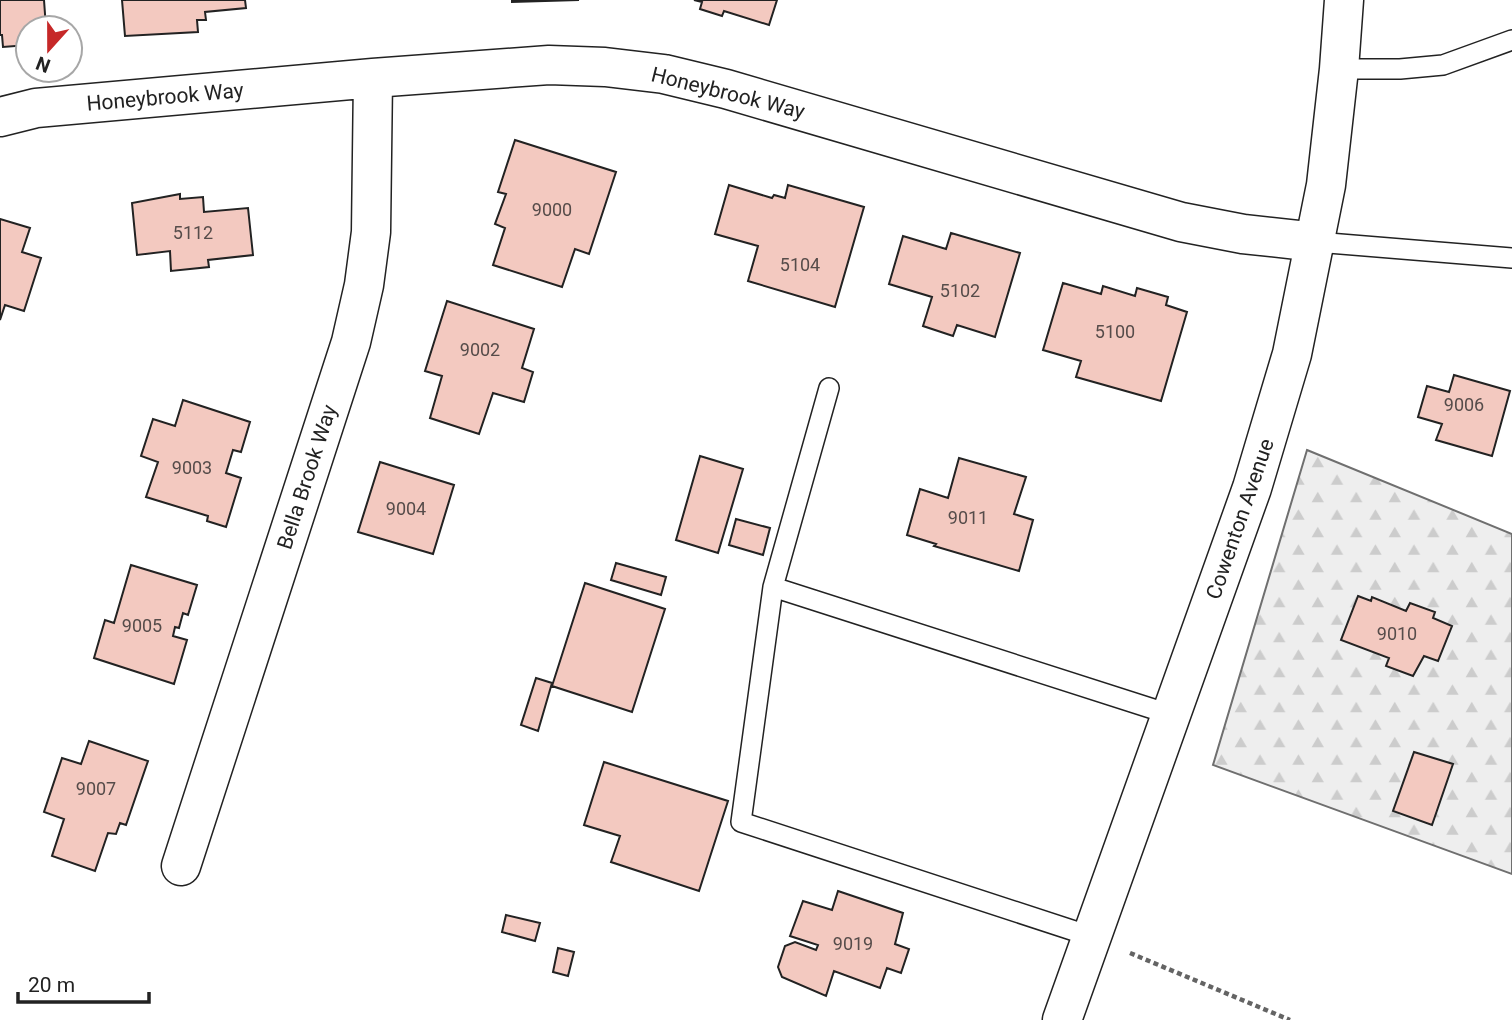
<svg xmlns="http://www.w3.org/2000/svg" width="1512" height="1020" viewBox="0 0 1512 1020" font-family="Roboto,sans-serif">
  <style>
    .forest { fill: url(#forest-firs); stroke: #6f6f6f; stroke-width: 2 }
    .building { fill: #f3c9c0; stroke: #222; stroke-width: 2 }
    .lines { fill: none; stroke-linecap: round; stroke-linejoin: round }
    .lane-casing { stroke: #222; stroke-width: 22 }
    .street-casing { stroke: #222; stroke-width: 41 }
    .secondary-casing { stroke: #222; stroke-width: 41 }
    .path { stroke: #646464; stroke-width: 4.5; stroke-dasharray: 5 3.5; stroke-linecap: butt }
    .lane { stroke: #fff; stroke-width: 19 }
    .street { stroke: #fff; stroke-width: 38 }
    .secondary { stroke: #fff; stroke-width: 38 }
    .labels { text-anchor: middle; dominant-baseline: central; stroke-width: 5; stroke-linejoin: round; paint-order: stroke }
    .number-label { font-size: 18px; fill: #564c4a }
    .street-label { font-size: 21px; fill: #222; stroke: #fff }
  </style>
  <defs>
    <pattern id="forest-firs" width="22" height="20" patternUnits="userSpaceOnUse" patternTransform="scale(1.75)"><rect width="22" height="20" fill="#eee"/><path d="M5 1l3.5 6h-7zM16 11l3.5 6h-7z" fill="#ccc"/></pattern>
  </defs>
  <rect width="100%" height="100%" fill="#fff"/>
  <path class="forest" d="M 1307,450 L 1512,534 L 1512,874 L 1213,765 Z"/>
  <path class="building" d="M 0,0 L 44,0 L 46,28 L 28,28 L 28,45 L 3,47 L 2,35 L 0,35 Z
    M 122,0 L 245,0 L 246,8 L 205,12 L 206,20 L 197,20 L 198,32 L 125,36 Z
    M 512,0 L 579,0 L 512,2 Z
    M 694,0 L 777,0 L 769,25 L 724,11 L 722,16 L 700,9 L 702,2 Z
    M 515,140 L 616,172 L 589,254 L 575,249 L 562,287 L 493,265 L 505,228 L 495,224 L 506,194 L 498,192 Z
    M 729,185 L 772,198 L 774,195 L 785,198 L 788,185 L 864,207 L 835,307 L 748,281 L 758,246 L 715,234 Z
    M 180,194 L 180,199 L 203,197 L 204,212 L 248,208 L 253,255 L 208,260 L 209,267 L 171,271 L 170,251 L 137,255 L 132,203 Z
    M 0,219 L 30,228 L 22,252 L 41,258 L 24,311 L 5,305 L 0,320 Z
    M 951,233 L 1020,253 L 995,337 L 957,325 L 953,336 L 923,326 L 932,297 L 889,284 L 903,236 L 946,249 Z
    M 1063,283 L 1101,294 L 1103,286 L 1135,296 L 1137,288 L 1168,297 L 1166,305 L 1187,312 L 1161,401 L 1076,377 L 1081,361 L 1043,350 Z
    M 447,301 L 534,329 L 522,368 L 533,372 L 524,402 L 493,393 L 479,434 L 430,418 L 442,376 L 425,371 Z
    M 1454,375 L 1510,391 L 1492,456 L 1436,440 L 1442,424 L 1418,417 L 1427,386 L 1449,392 Z
    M 183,400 L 250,422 L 241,452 L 233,450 L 226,473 L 241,478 L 226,527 L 207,521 L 208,516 L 146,497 L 158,462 L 141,456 L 153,419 L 175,426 Z
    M 700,456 L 743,469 L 718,553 L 676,540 Z
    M 959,458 L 1026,477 L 1014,514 L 1033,520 L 1019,571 L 934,546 L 936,544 L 907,535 L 920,489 L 948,498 Z
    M 380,462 L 454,485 L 433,554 L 358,532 Z
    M 736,519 L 770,528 L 763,555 L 729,545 Z
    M 616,563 L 666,577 L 661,595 L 611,580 Z
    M 131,565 L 197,585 L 188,615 L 183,613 L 179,628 L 175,627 L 173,636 L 187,640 L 174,684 L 94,658 L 105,620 L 114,623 Z
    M 585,583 L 665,609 L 632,712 L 552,686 Z
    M 1358,596 L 1371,601 L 1372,597 L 1406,611 L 1410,603 L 1435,612 L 1433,618 L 1452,626 L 1438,661 L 1424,656 L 1413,676 L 1386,666 L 1389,658 L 1341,640 Z
    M 536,678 L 552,683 L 538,731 L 521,725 Z
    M 89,741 L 148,761 L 126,825 L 120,823 L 116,834 L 108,833 L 95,871 L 52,856 L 64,819 L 44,812 L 62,758 L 81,764 Z
    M 1414,752 L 1453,764 L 1432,825 L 1393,811 Z
    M 604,762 L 728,801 L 699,891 L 611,862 L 620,836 L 584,825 Z
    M 838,891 L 903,913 L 895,944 L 909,949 L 901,973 L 887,968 L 880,988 L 834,971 L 826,996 L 782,977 L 778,967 L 785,946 L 795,942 L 816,950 L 818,945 L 790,936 L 803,901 L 832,910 Z
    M 506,915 L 540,923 L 535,941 L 502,932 Z
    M 558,948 L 574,952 L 568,976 L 553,972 Z"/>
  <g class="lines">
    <defs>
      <path id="lane" d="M 1339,69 L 1400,69 L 1443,65 L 1512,40
        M 1316,242 L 1512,258
        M 829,388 L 773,587 L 741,822 L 1093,937
        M 773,587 L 1172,715"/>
      <path id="street" d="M 0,117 L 36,108 L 373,78 L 549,65 L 605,67 L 664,74 L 726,89 L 1181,222 L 1243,234 L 1316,242
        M 181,866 L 351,342 L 364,285 L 371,232 L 373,78"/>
      <path id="secondary" d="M 1062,1020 L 1252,488 L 1292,354 L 1326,185 L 1339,69 L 1344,0"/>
    </defs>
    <use href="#lane" class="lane-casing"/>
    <use href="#street" class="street-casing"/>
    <use href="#secondary" class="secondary-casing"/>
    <path class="path" d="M 1130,953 L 1290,1020"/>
    <use href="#lane" class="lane"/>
    <use href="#street" class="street"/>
    <use href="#secondary" class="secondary"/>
  </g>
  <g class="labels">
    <g class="number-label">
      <text x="552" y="209">9000</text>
      <text x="193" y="232">5112</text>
      <text x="800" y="264">5104</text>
      <text x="960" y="290">5102</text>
      <text x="1115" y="331">5100</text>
      <text x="480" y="349">9002</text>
      <text x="1464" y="404">9006</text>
      <text x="192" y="467">9003</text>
      <text x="406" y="508">9004</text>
      <text x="968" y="517">9011</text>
      <text x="142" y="625">9005</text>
      <text x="1397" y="633">9010</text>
      <text x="96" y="788">9007</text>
      <text x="853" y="943">9019</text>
    </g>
    <g class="street-label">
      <text transform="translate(728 93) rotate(14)">Honeybrook Way</text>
      <text transform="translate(165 97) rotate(-5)">Honeybrook Way</text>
      <text transform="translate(307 477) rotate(-72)">Bella Brook Way</text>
      <text transform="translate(1240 519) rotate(-71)">Cowenton Avenue</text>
    </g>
  </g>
  <g transform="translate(49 49) rotate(201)"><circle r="33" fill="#ffffff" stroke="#a7a7a7" stroke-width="2"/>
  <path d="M0-5L12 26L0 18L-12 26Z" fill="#c62828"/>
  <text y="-10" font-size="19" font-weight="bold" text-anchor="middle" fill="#222222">N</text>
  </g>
  <path d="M18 992v10h131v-10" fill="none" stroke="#222222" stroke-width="3.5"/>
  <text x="28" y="992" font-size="21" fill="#222222" stroke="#ffffff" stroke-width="5" paint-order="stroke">20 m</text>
</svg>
